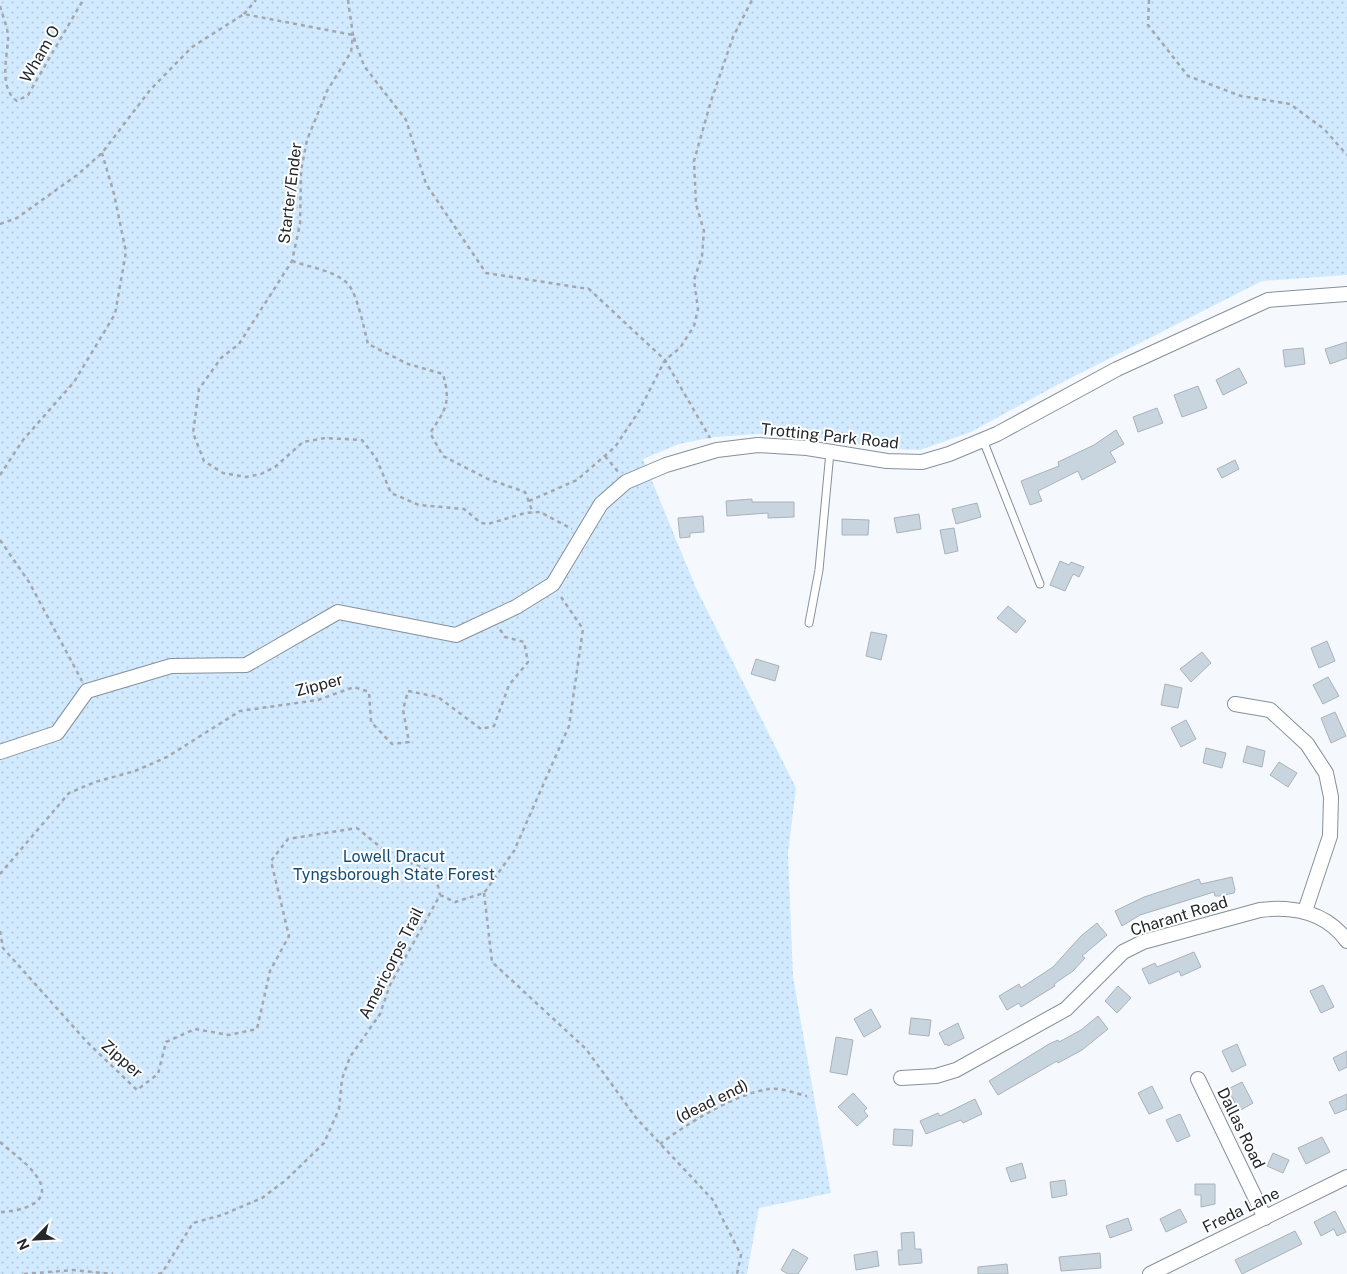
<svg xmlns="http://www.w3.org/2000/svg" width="1347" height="1274" viewBox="0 0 1347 1274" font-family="'Public Sans',sans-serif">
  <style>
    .park { fill: url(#park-dots) }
    .building { fill: #c9d5de; stroke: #a8b2bc }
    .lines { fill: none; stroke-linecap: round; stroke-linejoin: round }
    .lane-casing { stroke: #869099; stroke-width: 9 }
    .street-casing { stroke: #869099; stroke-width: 16 }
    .path { stroke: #a4a8ac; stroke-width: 2.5; stroke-dasharray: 4 4; stroke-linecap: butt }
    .lane { stroke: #fff; stroke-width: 7 }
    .street { stroke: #fff; stroke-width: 14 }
    .labels { text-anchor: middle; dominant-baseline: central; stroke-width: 4; stroke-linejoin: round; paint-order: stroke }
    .street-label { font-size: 16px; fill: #23272b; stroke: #fff }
    .park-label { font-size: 16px; fill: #134d75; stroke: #fff }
  </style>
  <defs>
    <pattern id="park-dots" width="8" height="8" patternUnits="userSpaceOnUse" patternTransform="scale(1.25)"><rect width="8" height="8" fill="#d2eaff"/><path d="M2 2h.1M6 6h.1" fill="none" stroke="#b4c9db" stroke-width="1.8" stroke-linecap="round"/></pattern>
  </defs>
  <rect width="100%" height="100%" fill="#f5f9fd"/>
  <path class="park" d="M 0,0 L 1347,0 L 1347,275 L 1262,281 L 1057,385 L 971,432 L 920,450 L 888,449 L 808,436 L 759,434 L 715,437 L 679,444 L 643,459 L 696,588 L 796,788 L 788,853 L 793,977 L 831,1193 L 759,1208 L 747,1274 L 0,1274 Z"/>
  <path class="building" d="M 1347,342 L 1347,358 L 1330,364 L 1325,349 Z
    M 1303,348 L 1305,364 L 1285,367 L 1283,350 Z
    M 1239,368 L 1247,383 L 1223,395 L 1216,380 Z
    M 1198,386 L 1207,408 L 1182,417 L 1174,395 Z
    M 1157,408 L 1163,423 L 1138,432 L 1133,417 Z
    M 1116,430 L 1124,444 L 1110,452 L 1116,462 L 1082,480 L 1078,471 L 1038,491 L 1042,501 L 1030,505 L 1021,481 L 1059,466 L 1058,462 L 1094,445 Z
    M 1235,460 L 1239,469 L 1222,478 L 1217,469 Z
    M 752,499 L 752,502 L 794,502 L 794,517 L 768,518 L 768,513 L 727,516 L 726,501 Z
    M 977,503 L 981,517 L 956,524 L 952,509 Z
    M 919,514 L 921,529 L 897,533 L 894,518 Z
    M 703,516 L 704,532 L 690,533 L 690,537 L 680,538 L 678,518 Z
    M 842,519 L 869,520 L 868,535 L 842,535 Z
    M 954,528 L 958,551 L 945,554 L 940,530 Z
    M 1060,561 L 1069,565 L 1071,562 L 1084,567 L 1079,577 L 1073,574 L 1065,591 L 1050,585 Z
    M 1008,606 L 1026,621 L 1016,633 L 997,618 Z
    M 871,632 L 887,635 L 881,660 L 866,656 Z
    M 1327,641 L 1335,661 L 1319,668 L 1311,648 Z
    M 1202,652 L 1211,663 L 1191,682 L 1180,669 Z
    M 756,659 L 779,666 L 775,681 L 751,674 Z
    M 1328,677 L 1339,696 L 1323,704 L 1313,685 Z
    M 1165,684 L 1182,688 L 1178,708 L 1161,705 Z
    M 1335,712 L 1346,736 L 1331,743 L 1321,718 Z
    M 1186,720 L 1196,739 L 1181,747 L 1171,728 Z
    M 1247,746 L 1265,751 L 1262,767 L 1243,762 Z
    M 1206,748 L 1226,753 L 1222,768 L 1203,763 Z
    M 1279,762 L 1297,773 L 1288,787 L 1270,775 Z
    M 1232,877 L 1235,890 L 1234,893 L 1219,896 L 1215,896 L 1214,892 L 1140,915 L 1122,926 L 1115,911 L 1144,897 L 1199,879 L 1201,884 Z
    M 1097,923 L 1107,935 L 1082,956 L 1085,958 L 1073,971 L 1054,984 L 1055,986 L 1021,1007 L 1019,1003 L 1007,1010 L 999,996 L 1019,984 L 1021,988 L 1053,967 L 1081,936 Z
    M 1194,952 L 1201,967 L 1181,976 L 1179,971 L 1149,984 L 1142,969 L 1155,963 L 1157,967 Z
    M 1323,985 L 1334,1007 L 1321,1013 L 1310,991 Z
    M 1118,986 L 1131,998 L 1117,1013 L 1105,1001 Z
    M 871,1009 L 881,1027 L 864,1037 L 854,1019 Z
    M 1098,1016 L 1108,1029 L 1082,1050 L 1058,1063 L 1057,1061 L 998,1095 L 989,1081 L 1049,1044 L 1058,1040 L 1059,1042 L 1081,1030 Z
    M 911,1018 L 931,1020 L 929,1036 L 909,1034 Z
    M 958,1023 L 964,1038 L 948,1046 L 947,1044 L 945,1045 L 939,1033 Z
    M 836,1037 L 853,1040 L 847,1075 L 830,1072 Z
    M 1237,1044 L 1246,1065 L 1232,1072 L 1222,1051 Z
    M 1347,1051 L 1347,1067 L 1339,1071 L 1333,1058 Z
    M 1242,1082 L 1253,1103 L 1239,1111 L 1228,1089 Z
    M 1152,1086 L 1163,1108 L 1149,1114 L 1138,1093 Z
    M 853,1093 L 867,1108 L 864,1111 L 868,1116 L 857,1126 L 838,1107 Z
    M 1347,1094 L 1347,1109 L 1335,1114 L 1329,1102 Z
    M 975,1099 L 982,1114 L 963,1123 L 961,1120 L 926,1134 L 920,1121 L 938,1113 L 940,1116 Z
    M 1180,1114 L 1190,1136 L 1177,1142 L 1166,1120 Z
    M 894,1129 L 913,1130 L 912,1146 L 893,1145 Z
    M 1322,1137 L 1330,1152 L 1306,1164 L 1298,1148 Z
    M 1273,1153 L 1289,1160 L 1283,1173 L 1267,1166 Z
    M 1022,1163 L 1026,1178 L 1011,1182 L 1006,1168 Z
    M 1065,1180 L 1067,1195 L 1052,1198 L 1050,1182 Z
    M 1195,1184 L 1215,1184 L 1215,1204 L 1201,1207 L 1201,1195 L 1195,1195 Z
    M 1180,1209 L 1187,1222 L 1166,1232 L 1160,1219 Z
    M 1335,1211 L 1346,1232 L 1337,1236 L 1334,1229 L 1321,1236 L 1314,1222 Z
    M 1128,1218 L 1132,1230 L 1110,1238 L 1106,1226 Z
    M 1295,1231 L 1302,1244 L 1242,1274 L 1235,1260 Z
    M 914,1232 L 915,1249 L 921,1249 L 922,1263 L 899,1265 L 898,1250 L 902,1250 L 901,1233 Z
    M 793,1249 L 808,1258 L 798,1274 L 788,1274 L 781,1270 Z
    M 877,1251 L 879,1266 L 856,1270 L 854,1255 Z
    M 1100,1253 L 1101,1268 L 1061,1271 L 1059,1257 Z
    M 1007,1264 L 1008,1274 L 978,1274 L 978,1267 Z"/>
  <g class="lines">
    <defs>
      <path id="lane" d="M 983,440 L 1040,584
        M 809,623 L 819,570 L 830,452"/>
      <path id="street" d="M 1235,704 L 1270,710 L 1307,744 L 1326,773 L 1331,797 L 1330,836 L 1305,911
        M 0,752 L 57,733 L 87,691 L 171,666 L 246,665 L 338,612 L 456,635 L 516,607 L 553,584 L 601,504 L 626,482 L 666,465 L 717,450 L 758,445 L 807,448 L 887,461 L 922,462 L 949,454 L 997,434 L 1117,369 L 1268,300 L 1347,294
        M 901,1078 L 936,1076 L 956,1070 L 1066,1009 L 1123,952 L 1143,942 L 1260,910 C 1292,906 1326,912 1347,941
        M 1198,1079 L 1265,1218
        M 1150,1274 L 1347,1177"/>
    </defs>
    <use href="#lane" class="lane-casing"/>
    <use href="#street" class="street-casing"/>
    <path class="path" d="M 348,0 L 353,35 L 351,52 L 327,91 L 307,140 L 301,171 L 300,224 L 292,261 L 239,344 L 221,358 L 199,389 L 193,433 L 204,461 L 223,473 L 246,477 L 261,474 L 275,467 L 303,442 L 325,438 L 362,440 L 376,458 L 391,493 L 419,505 L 464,509 L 481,523 L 488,524 L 525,513 L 540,512 L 572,529
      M 1149,0 L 1148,25 L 1188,76 L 1241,96 L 1290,104 L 1324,129 L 1347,155
      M 0,6 C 3,18 9,29 8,41 C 6,61 0,90 17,101 L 28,95 L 83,0
      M 244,14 L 256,0
      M 0,224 L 17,218 L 77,175 L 102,153 L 150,90 L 192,47 L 244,14 L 353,35 L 364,66 L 406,120 L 426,184 L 486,273 L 589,289 L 665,360 L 710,438
      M 292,261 C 309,267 332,270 346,282 C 357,291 364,329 368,344 L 408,364 L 443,374 C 451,403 446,409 430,433 L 443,456 L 488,479 L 525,492 L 533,513
      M 605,456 L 619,473
      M 0,475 L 23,440 L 74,382 L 115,314 L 126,252 L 114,194 L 102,153
      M 529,501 L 577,480 L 615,447 L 639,411 L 665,360 L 680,348 L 694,326 L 698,309 L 694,280 L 702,256 L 704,231 L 696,204 L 694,161 L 711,101 L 733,37 L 752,0
      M 0,540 L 29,582 L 82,681
      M 0,874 L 69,793 L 95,782 L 135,771 L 167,757 L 240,711 L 318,700 L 354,687 L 369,692 L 371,722 L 392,744 L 409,742 L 403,710 L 408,691 L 438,697 L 481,729 L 494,726 L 509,685 L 528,662 L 524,642 L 505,637 L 499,628
      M 484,893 L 492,962 L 586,1049 L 637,1119 L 713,1200 L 741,1255 L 737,1274
      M 440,895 L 455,902 L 484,893 L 514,851 L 569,726 L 583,629 L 559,594
      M 0,931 L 3,948 L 87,1042 L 137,1090 L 158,1074 L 166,1042 L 195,1029 L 229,1035 L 257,1029 L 270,971 L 289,936 L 271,861 L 288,839 L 357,828 L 389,854 L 435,873 L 440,895
      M 0,1142 C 11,1152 26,1162 35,1174 C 57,1203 22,1211 0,1212
      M 660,1144 C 686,1124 737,1093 769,1089 C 781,1087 796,1094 807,1096
      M 24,1274 L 73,1270 L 113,1274
      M 158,1274 L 162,1273 L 193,1223 L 222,1215 L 262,1198 L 286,1180 L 324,1143 L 339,1109 L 342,1079 L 350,1057 L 380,1014 L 390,985 L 440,895"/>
    <use href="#lane" class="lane"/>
    <use href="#street" class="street"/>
  </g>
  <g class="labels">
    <g class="street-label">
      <text transform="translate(40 54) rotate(-60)">Wham O</text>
      <text transform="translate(290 193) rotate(-83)">Starter/Ender</text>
      <text transform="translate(830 436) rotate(6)">Trotting Park Road</text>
      <text transform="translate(319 685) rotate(-15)">Zipper</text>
      <text transform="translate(1179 916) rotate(-17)">Charant Road</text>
      <text transform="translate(391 963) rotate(-63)">Americorps Trail</text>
      <text transform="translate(122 1059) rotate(41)">Zipper</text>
      <text transform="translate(712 1101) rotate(-26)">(dead end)</text>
      <text transform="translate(1241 1128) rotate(64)">Dallas Road</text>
      <text transform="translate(1241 1210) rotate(-26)">Freda Lane</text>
    </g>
    <g class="park-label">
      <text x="394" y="856">Lowell Dracut<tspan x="394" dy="18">Tyngsborough State Forest</tspan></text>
    </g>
  </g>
  <g transform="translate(35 1239) rotate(246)" stroke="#ffffff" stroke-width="4" paint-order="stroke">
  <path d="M0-4L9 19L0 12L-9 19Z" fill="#23272b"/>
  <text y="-8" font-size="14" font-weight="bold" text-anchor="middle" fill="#23272b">N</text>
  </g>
</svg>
